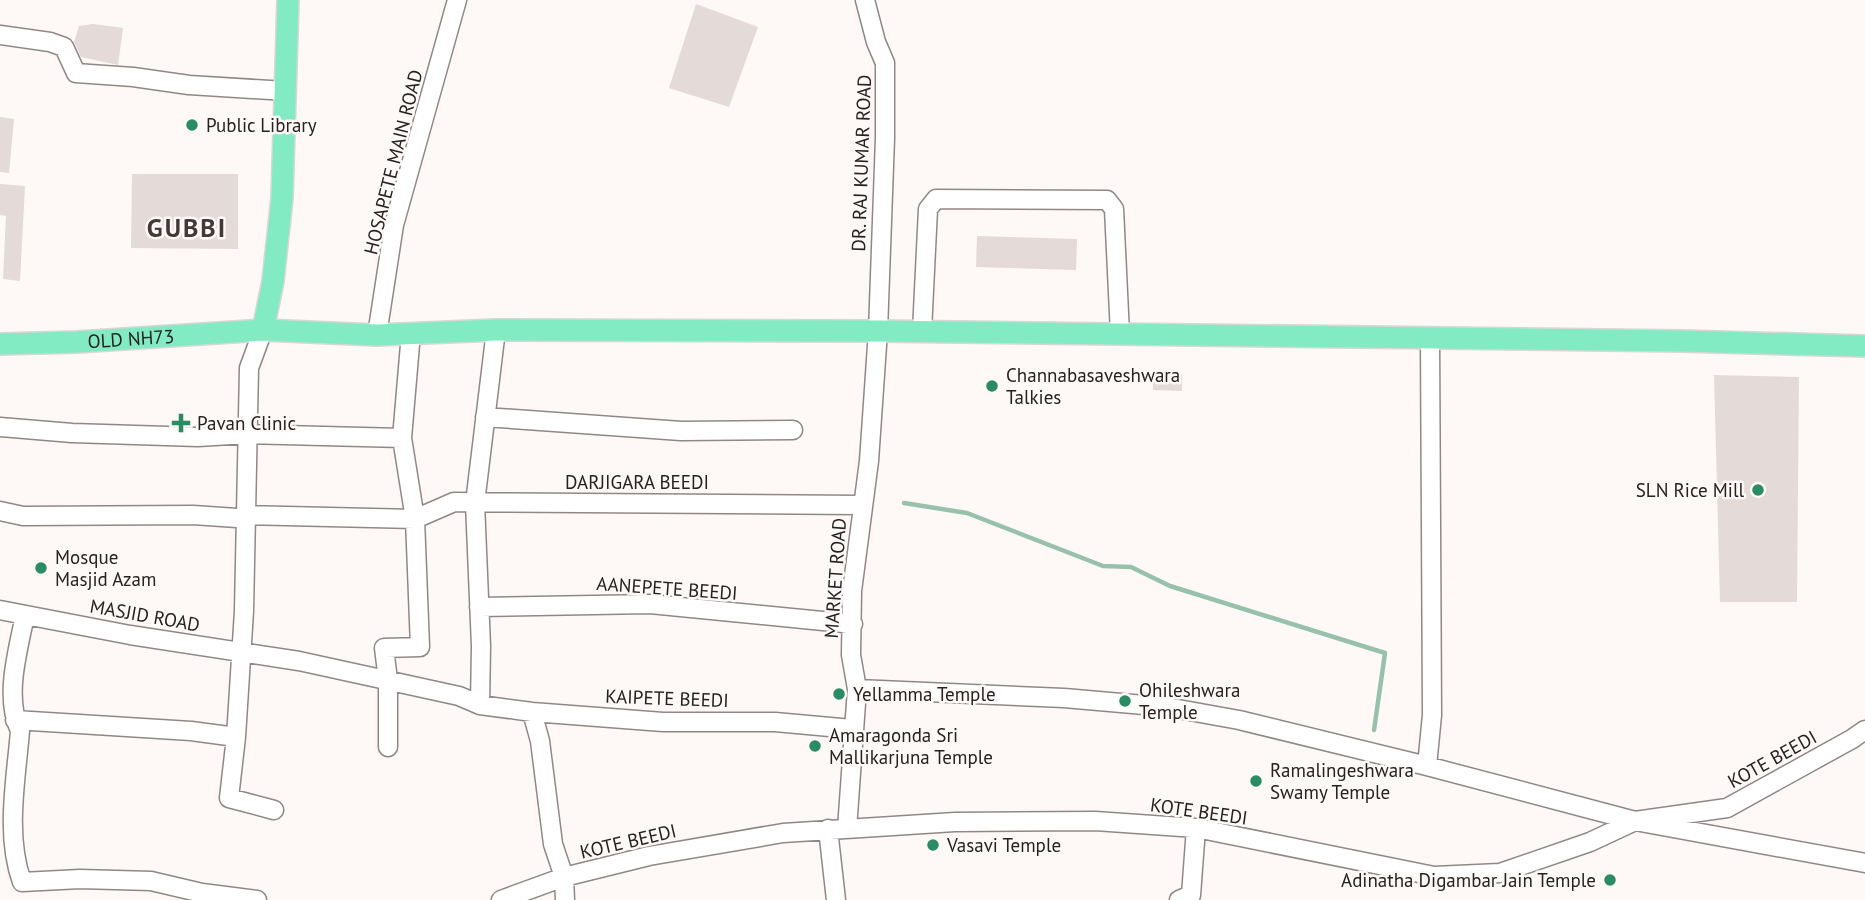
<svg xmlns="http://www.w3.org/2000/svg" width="1865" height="900" viewBox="0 0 1865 900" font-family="'PT Sans',sans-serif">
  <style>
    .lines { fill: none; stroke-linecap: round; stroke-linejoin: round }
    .stream { stroke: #98c1ac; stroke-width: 4.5 }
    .building { fill: #e4dad8 }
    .minor-casing { stroke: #918886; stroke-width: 21 }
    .major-casing { stroke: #d8d7d7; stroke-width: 24 }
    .minor { stroke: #fff; stroke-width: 18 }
    .major { stroke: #82ebc4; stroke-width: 21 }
    .poi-dot { fill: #2a8b64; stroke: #fef8f7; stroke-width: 2.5 }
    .labels { text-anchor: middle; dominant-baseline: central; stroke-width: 5; stroke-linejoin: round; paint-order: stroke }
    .poi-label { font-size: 19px; fill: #262222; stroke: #fef8f7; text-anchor: start }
    .street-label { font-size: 19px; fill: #262222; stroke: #fef8f7 }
    .district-label { font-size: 26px; font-weight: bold; letter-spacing: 2px; fill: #413937; stroke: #fef8f7 }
  </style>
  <rect width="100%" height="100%" fill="#fef8f7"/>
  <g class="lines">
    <path class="stream" d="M 904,503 L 967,513 L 1103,566 L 1131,567 L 1170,586 L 1385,653 L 1374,730"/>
  </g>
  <path class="building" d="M 696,4 L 758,27 L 729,107 L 669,88 Z
    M 93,24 L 123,28 L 118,65 L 81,57 L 74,42 L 79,26 Z
    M 0,117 L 14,119 L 9,173 L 0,172 Z
    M 132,174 L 238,174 L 238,249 L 131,248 Z
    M 0,184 L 25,186 L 20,281 L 3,279 L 6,216 L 0,215 Z
    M 977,236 L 1077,239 L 1076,270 L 976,267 Z
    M 1153,373 L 1182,374 L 1182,391 L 1153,390 Z
    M 1714,375 L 1799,377 L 1797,602 L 1720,602 Z"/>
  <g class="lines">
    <defs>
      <path id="minor" d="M 0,35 L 50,42 L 64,47 L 76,73 L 133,77 L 189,85 L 286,91
        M 263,330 L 249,368 L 244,611 L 236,737 L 229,798 L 274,810
        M 922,331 L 928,209 L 936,199 L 1107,200 L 1114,209 L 1120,334
        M 411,333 L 402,438 L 415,519 L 454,502 L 862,505
        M 377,335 L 394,225 L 457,0
        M 485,417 L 681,431 L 793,430
        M 0,427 L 72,433 L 198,437 L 247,434 L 402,438
        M 0,511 L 23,516 L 193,515 L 237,518 L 248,515 L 415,519 L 420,647 L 384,648 L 388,680 L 388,747
        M 479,607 L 650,604 L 853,624
        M 0,610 L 130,635 L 299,661 L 459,696 L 480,705 L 532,712 L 663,722 L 775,722 L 852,729
        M 25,615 C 18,651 4,696 20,731 C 16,780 5,835 22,882 L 80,879 L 151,881 L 202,893 L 257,900
        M 857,689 L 1064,698 L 1167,707 L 1239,720 L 1427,766 L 1635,821 L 1865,863
        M 480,705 L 481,646 L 475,503 L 496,330
        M 532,712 L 540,741 L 553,844 L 564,877 L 565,900
        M 15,720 L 191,731 L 236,737
        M 1427,766 L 1432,715 L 1430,338
        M 828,829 L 836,900
        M 847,829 L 857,689 L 851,655 L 852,591 L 869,461 L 878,331 L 885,138 L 885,63 L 876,42 L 865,0
        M 501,900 L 564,877 L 649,856 L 783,833 L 955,822 L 1095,821 L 1196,828 L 1434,876 L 1500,873 L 1590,842 L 1635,821 L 1727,808 L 1852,739 L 1865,730
        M 1179,900 L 1191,895 L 1196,828"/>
      <g id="major">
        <path d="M 263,330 L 273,281 L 282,198 L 288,0"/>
        <path id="s1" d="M 0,344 L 77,342 L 263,330 L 377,335 L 496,330 L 878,331 L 1682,341 L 1865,346"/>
      </g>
    </defs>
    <use href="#minor" class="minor-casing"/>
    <use href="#major" class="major-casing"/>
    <use href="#minor" class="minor"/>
    <use href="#major" class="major"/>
  </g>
  <g class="poi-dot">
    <circle cx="192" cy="125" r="7"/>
    <circle cx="992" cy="386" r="7"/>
    <path d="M177.5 412.5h7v7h7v7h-7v7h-7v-7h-7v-7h7z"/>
    <circle cx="1758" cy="490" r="7"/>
    <circle cx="41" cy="568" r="7"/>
    <circle cx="839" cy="694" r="7"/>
    <circle cx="1125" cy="701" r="7"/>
    <circle cx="815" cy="746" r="7"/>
    <circle cx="1256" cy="781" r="7"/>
    <circle cx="933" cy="845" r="7"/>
    <circle cx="1610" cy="880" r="7"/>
  </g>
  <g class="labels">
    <g class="poi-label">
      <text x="206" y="125">Public Library</text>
      <text x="1006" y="375">Channabasaveshwara<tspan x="1006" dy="22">Talkies</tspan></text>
      <text x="197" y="423">Pavan Clinic</text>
      <text x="1744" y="490" text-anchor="end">SLN Rice Mill</text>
      <text x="55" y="557">Mosque<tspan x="55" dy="22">Masjid Azam</tspan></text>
      <text x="1139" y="690">Ohileshwara<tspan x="1139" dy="22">Temple</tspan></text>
      <text x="853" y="694">Yellamma Temple</text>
      <text x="829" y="735">Amaragonda Sri<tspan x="829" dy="22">Mallikarjuna Temple</tspan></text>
      <text x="1270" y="770">Ramalingeshwara<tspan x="1270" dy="22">Swamy Temple</tspan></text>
      <text x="947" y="845">Vasavi Temple</text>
      <text x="1596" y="880" text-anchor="end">Adinatha Digambar Jain Temple</text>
    </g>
    <g class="street-label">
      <text transform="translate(393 162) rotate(-76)">HOSAPETE MAIN ROAD</text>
      <text transform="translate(861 163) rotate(-88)">DR. RAJ KUMAR ROAD</text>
      <text stroke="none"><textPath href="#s1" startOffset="131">OLD NH73</textPath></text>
      <text x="637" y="482">DARJIGARA BEEDI</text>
      <text transform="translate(835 578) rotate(-86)">MARKET ROAD</text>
      <text transform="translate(667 588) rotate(4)">AANEPETE BEEDI</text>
      <text transform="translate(145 615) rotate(10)">MASJID ROAD</text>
      <text transform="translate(667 698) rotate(2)">KAIPETE BEEDI</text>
      <text transform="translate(1772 759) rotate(-29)">KOTE BEEDI</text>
      <text transform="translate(1199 811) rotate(8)">KOTE BEEDI</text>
      <text transform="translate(628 841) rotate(-13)">KOTE BEEDI</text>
    </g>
    <g class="district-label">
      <text x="187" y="227">GUBBI</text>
    </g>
  </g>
</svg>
